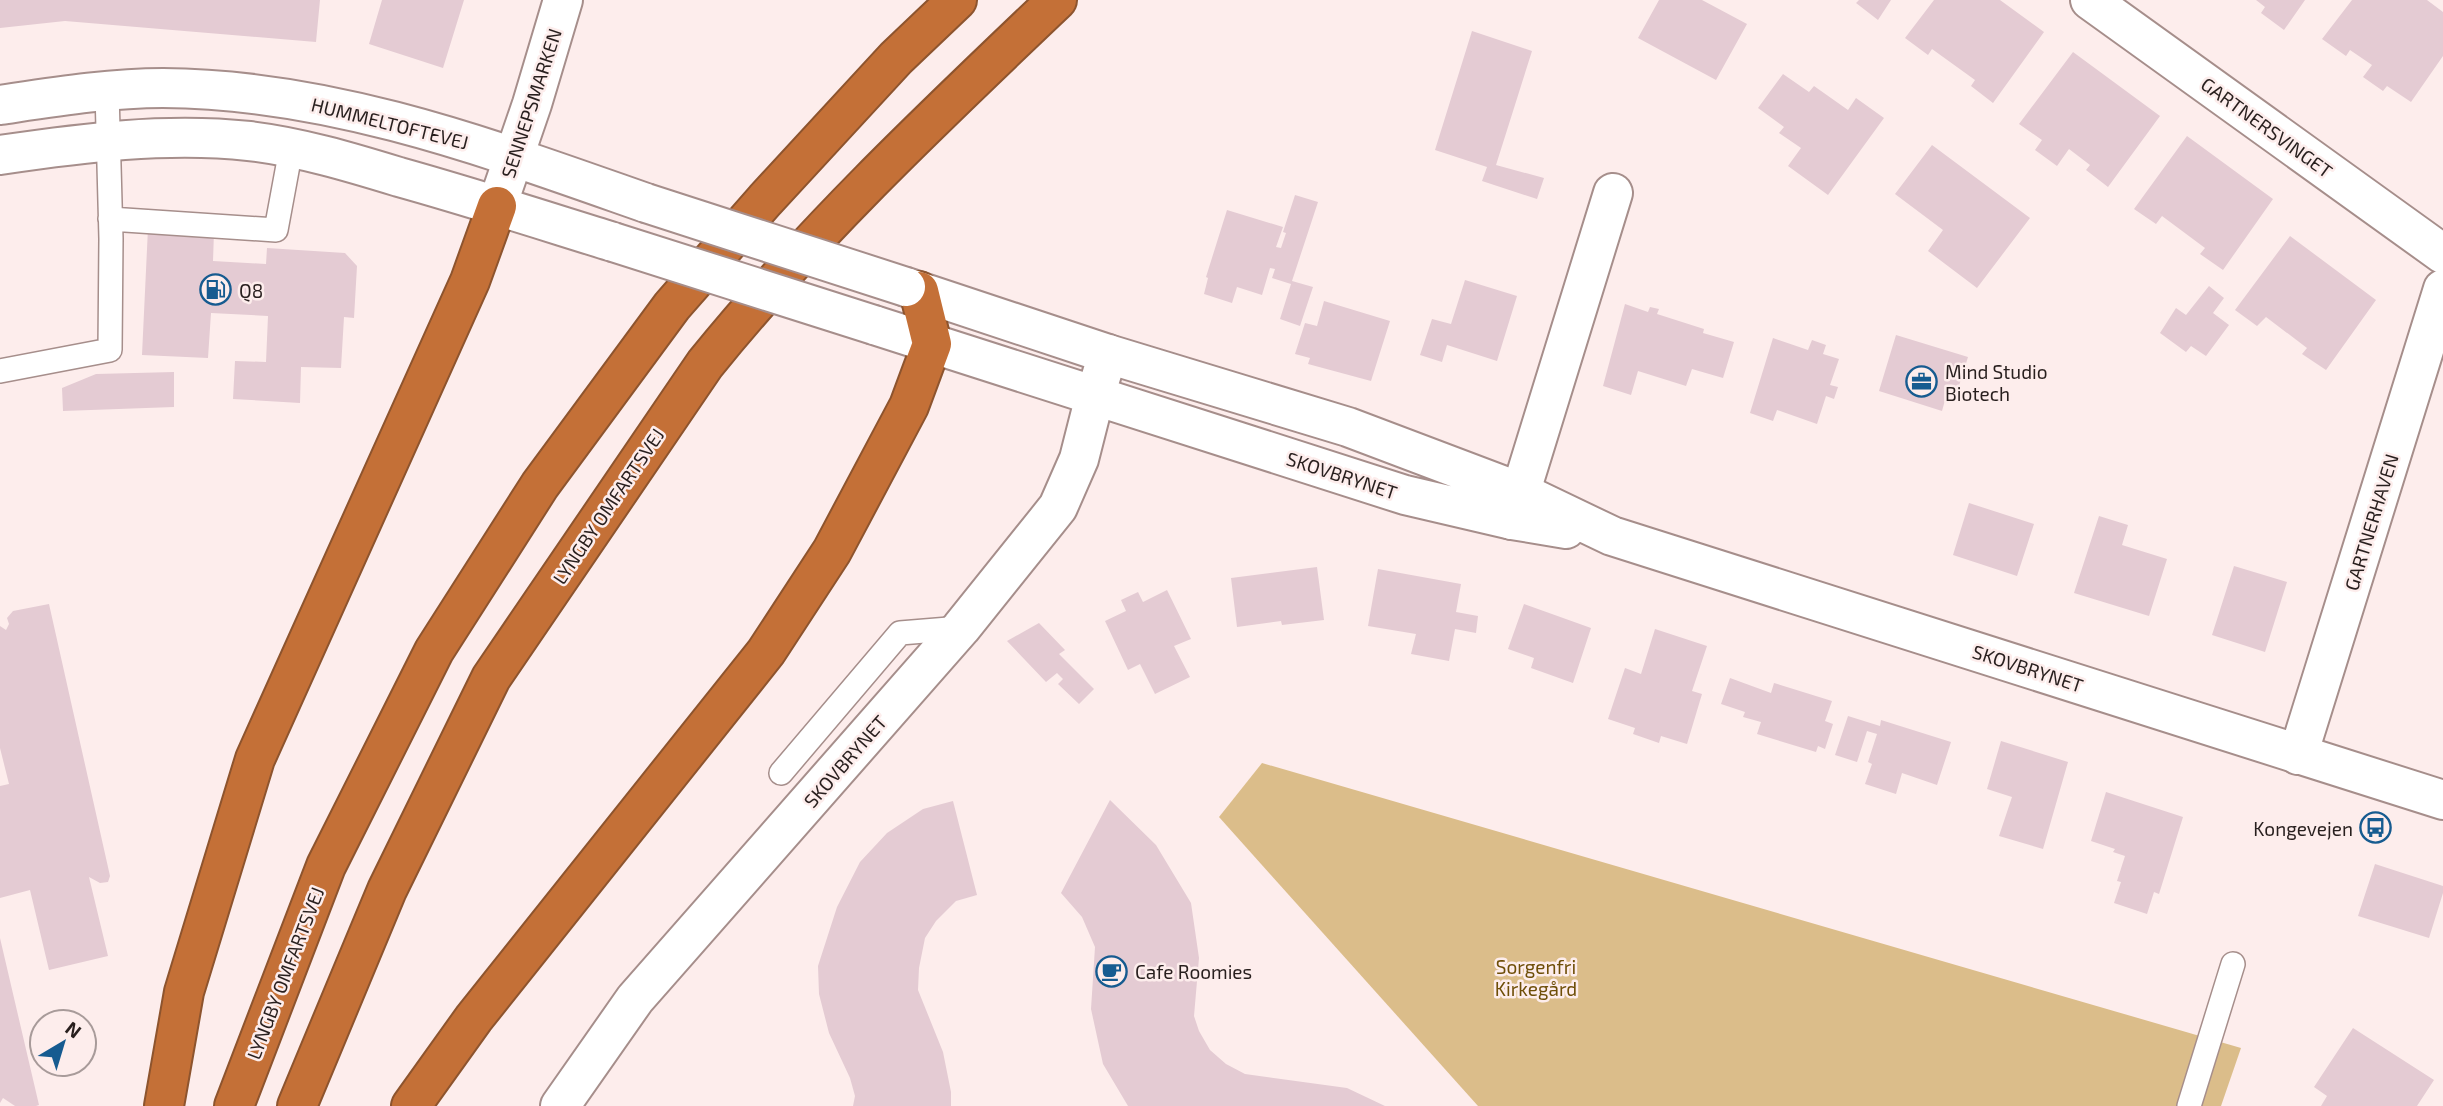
<svg xmlns="http://www.w3.org/2000/svg" width="2443" height="1106" viewBox="0 0 2443 1106" font-family="'Exo 2',sans-serif">
  <style>
    .green { fill: #dbbd8a }
    .building { fill: #e4cbd3 }
    .lines { fill: none; stroke-linecap: round; stroke-linejoin: round }
    .service-casing { stroke: #a68e8b; stroke-width: 26 }
    .minor-casing { stroke: #a68e8b; stroke-width: 42 }
    .tertiary-casing { stroke: #a68e8b; stroke-width: 42 }
    .motorway-casing { stroke: #8d542e; stroke-width: 42 }
    .service { stroke: #fff; stroke-width: 23 }
    .minor { stroke: #fff; stroke-width: 38 }
    .tertiary { stroke: #fff; stroke-width: 38 }
    .motorway { stroke: #c47037; stroke-width: 38 }
    .tertiary-bridge-casing { stroke: #a68e8b; stroke-width: 42; stroke-linecap: butt }
    .tertiary-bridge { stroke: #fff; stroke-width: 38 }
    .labels { text-anchor: middle; dominant-baseline: central; stroke-width: 5; stroke-linejoin: round; paint-order: stroke }
    .street-label { font-size: 19px; fill: #281f1e; stroke: #fdedec }
    .poi-label { font-size: 19px; fill: #281f1e; stroke: #fdedec; text-anchor: start }
    .park-label { font-size: 19px; fill: #6e4e07; stroke: #fdedec }
  </style>
  <rect width="100%" height="100%" fill="#fdedec"/>
  <path class="green" d="M 1262,763 L 2241,1048 L 2221,1106 L 1478,1106 L 1219,817 Z"/>
  <path class="building" d="M 0,0 L 320,0 L 316,42 L 65,21 L 0,28 Z
    M 382,0 L 464,0 L 443,68 L 369,44 Z
    M 1659,0 L 1702,0 L 1747,24 L 1716,80 L 1638,38 Z
    M 1859,0 L 1891,0 L 1878,20 L 1856,3 Z
    M 1934,0 L 2000,0 L 2044,32 L 1993,103 L 1971,86 L 1975,80 L 1932,49 L 1928,55 L 1905,38 Z
    M 2256,0 L 2305,0 L 2284,30 L 2261,13 L 2265,7 Z
    M 2352,0 L 2427,0 L 2443,12 L 2443,56 L 2411,102 L 2387,86 L 2383,91 L 2363,77 L 2372,65 L 2350,50 L 2346,56 L 2322,39 Z
    M 1472,31 L 1532,51 L 1496,165 L 1544,178 L 1537,199 L 1482,181 L 1487,167 L 1435,150 Z
    M 2073,52 L 2160,116 L 2108,187 L 2086,170 L 2090,165 L 2069,149 L 2057,166 L 2035,150 L 2042,140 L 2019,124 Z
    M 1783,74 L 1809,92 L 1814,86 L 1848,110 L 1856,98 L 1884,118 L 1828,195 L 1788,166 L 1801,148 L 1779,133 L 1784,127 L 1758,108 Z
    M 2187,136 L 2273,199 L 2223,270 L 2200,254 L 2205,248 L 2162,216 L 2156,224 L 2134,209 Z
    M 1932,145 L 2030,218 L 1977,288 L 1928,251 L 1943,230 L 1895,194 Z
    M 1295,195 L 1318,202 L 1292,281 L 1313,287 L 1300,326 L 1280,319 L 1291,284 L 1272,278 L 1275,269 L 1270,268 L 1262,295 L 1237,287 L 1232,303 L 1204,294 L 1208,278 L 1206,277 L 1227,210 L 1283,227 L 1276,247 L 1281,248 L 1286,233 L 1283,232 Z
    M 148,228 L 214,232 L 213,261 L 266,264 L 267,248 L 345,253 L 357,266 L 354,318 L 344,317 L 341,368 L 301,367 L 300,403 L 233,399 L 235,361 L 266,362 L 268,316 L 211,313 L 208,358 L 142,355 Z
    M 2290,236 L 2376,300 L 2326,370 L 2302,354 L 2307,348 L 2266,317 L 2257,326 L 2235,310 Z
    M 1465,280 L 1517,296 L 1497,361 L 1447,345 L 1442,362 L 1420,355 L 1432,319 L 1451,324 Z
    M 2209,286 L 2224,298 L 2213,313 L 2229,325 L 2206,356 L 2191,346 L 2186,352 L 2160,333 L 2176,308 L 2186,315 Z
    M 1324,301 L 1390,321 L 1371,381 L 1308,364 L 1310,358 L 1295,354 L 1305,323 L 1317,326 Z
    M 1625,304 L 1648,312 L 1650,307 L 1659,309 L 1657,314 L 1704,329 L 1703,333 L 1734,342 L 1723,378 L 1692,369 L 1686,386 L 1638,371 L 1631,395 L 1603,386 Z
    M 1896,335 L 1968,357 L 1958,389 L 1949,386 L 1942,411 L 1879,391 Z
    M 1773,338 L 1808,350 L 1812,340 L 1826,345 L 1823,354 L 1839,359 L 1830,385 L 1838,387 L 1834,399 L 1826,396 L 1817,424 L 1777,410 L 1773,421 L 1750,413 Z
    M 174,372 L 174,407 L 63,411 L 62,388 L 96,374 Z
    M 1969,503 L 2034,524 L 2017,576 L 1953,555 Z
    M 2099,516 L 2128,525 L 2122,545 L 2167,559 L 2149,616 L 2074,593 Z
    M 2234,566 L 2287,582 L 2265,652 L 2212,635 Z
    M 1317,567 L 1324,620 L 1282,625 L 1281,621 L 1237,627 L 1231,578 Z
    M 1378,569 L 1461,584 L 1456,612 L 1478,616 L 1476,633 L 1455,629 L 1449,661 L 1411,654 L 1416,634 L 1368,626 Z
    M 1167,590 L 1191,639 L 1174,646 L 1190,677 L 1155,694 L 1140,664 L 1128,670 L 1105,621 L 1126,611 L 1121,600 L 1138,592 L 1143,602 Z
    M 49,604 L 110,876 L 108,882 L 100,883 L 89,877 L 108,956 L 49,970 L 30,890 L 0,898 L 0,786 L 9,784 L 0,748 L 0,626 L 6,630 L 9,624 L 7,618 L 13,611 Z
    M 1524,604 L 1591,628 L 1573,683 L 1531,668 L 1534,658 L 1508,649 Z
    M 1039,623 L 1065,650 L 1059,654 L 1094,689 L 1079,704 L 1058,684 L 1063,679 L 1057,673 L 1046,682 L 1007,641 Z
    M 1655,629 L 1707,646 L 1692,691 L 1702,694 L 1687,744 L 1661,736 L 1659,743 L 1633,734 L 1635,728 L 1608,719 L 1625,668 L 1641,674 Z
    M 1730,678 L 1771,693 L 1774,683 L 1832,701 L 1825,721 L 1833,724 L 1825,749 L 1818,746 L 1816,752 L 1757,734 L 1761,722 L 1743,717 L 1745,712 L 1721,704 Z
    M 1848,716 L 1880,726 L 1881,720 L 1951,742 L 1937,785 L 1902,773 L 1896,794 L 1865,784 L 1872,764 L 1868,762 L 1877,734 L 1867,731 L 1857,762 L 1835,755 Z
    M 2001,741 L 2068,762 L 2043,849 L 1999,836 L 2012,797 L 1987,789 Z
    M 2106,792 L 2183,817 L 2159,894 L 2154,892 L 2147,914 L 2114,903 L 2121,882 L 2117,881 L 2125,856 L 2113,852 L 2115,849 L 2091,841 Z
    M 1110,800 L 1156,845 L 1191,903 L 1199,958 L 1194,1016 L 1199,1031 L 1210,1050 L 1226,1064 L 1245,1074 L 1347,1088 L 1385,1106 L 1128,1106 L 1103,1064 L 1091,1009 L 1095,947 L 1082,917 L 1061,893 Z
    M 953,801 L 977,895 L 956,901 L 936,921 L 925,938 L 919,968 L 918,990 L 943,1052 L 951,1092 L 951,1106 L 853,1106 L 855,1096 L 850,1078 L 829,1033 L 819,994 L 818,966 L 837,907 L 860,862 L 887,833 L 923,809 Z
    M 2375,864 L 2443,886 L 2443,893 L 2429,938 L 2358,916 Z
    M 0,938 L 39,1105 L 36,1106 L 15,1106 L 3,1098 L 0,1103 Z
    M 2353,1028 L 2434,1080 L 2417,1106 L 2321,1106 L 2327,1096 L 2314,1087 Z"/>
  <g class="lines">
    <defs>
      <path id="service" d="M 110,219 L 276,230 L 291,149
        M 0,371 L 110,350 L 111,239 L 107,92
        M 781,773 L 900,633 L 961,628
        M 2189,1106 L 2233,964"/>
      <path id="minor" d="M 2090,0 L 2443,254
        M 497,206 L 532,104 L 563,0
        M 1512,520 L 1613,193
        M 2298,755 L 2443,289
        M 560,1106 L 635,999 L 961,628 L 1058,507 L 1079,459 L 1095,396 L 1108,354"/>
      <path id="tertiary" d="M 0,105 C 54,97 109,88 163,88 C 332,89 489,148 646,203
        M 0,155 C 82,143 166,132 249,141 C 300,147 350,162 399,177 C 471,197 542,220 613,242
        M 906,287 L 1108,354 L 1348,427 L 1520,492 L 1612,536 L 2443,800
        M 874,325 L 1405,495 L 1512,520 L 1566,529"/>
      <path id="motorway" d="M 164,1106 L 184,992 L 255,759 L 470,281 L 497,206
        M 234,1106 L 326,866 L 434,651 L 540,485 L 672,306 L 765,200 L 896,58 L 957,0
        M 297,1106 L 387,890 L 491,678 L 705,364 C 811,233 935,116 1057,0
        M 411,1106 L 474,1018 L 766,652 L 832,551 L 909,406 L 932,344 L 919,291"/>
    </defs>
    <use href="#service" class="service-casing"/>
    <use href="#minor" class="minor-casing"/>
    <use href="#tertiary" class="tertiary-casing"/>
    <use href="#motorway" class="motorway-casing"/>
    <use href="#service" class="service"/>
    <use href="#minor" class="minor"/>
    <use href="#tertiary" class="tertiary"/>
    <use href="#motorway" class="motorway"/>
    <defs>
      <path id="tertiary-bridge" d="M 646,203 L 906,287
        M 613,242 L 874,325"/>
    </defs>
    <use href="#tertiary-bridge" class="tertiary-bridge-casing"/>
    <use href="#tertiary-bridge" class="tertiary-bridge"/>
  </g>
  <defs>
    <symbol id="fuel-ring" viewBox="-11 -11 22 22"><circle r="9.5" fill="#fdedec" stroke="#165b90" stroke-width="1.5"/><path d="M-5.5-6h7V0h2V4h1.3V-2.5L3-4.5l.8-.8L6-3V5H2.5V1h-1V6h-7ZM-4.2-4.7v3.2H.2V-4.7Z" fill="#165b90"/></symbol>
    <symbol id="office-ring" viewBox="-11 -11 22 22"><circle r="9.5" fill="#fdedec" stroke="#165b90" stroke-width="1.5"/><path d="M-6-3h4V-5.5h4V-3h4V5H-6ZM-1-4.5V-3h2v-1.5ZM-6 0V1H6V0Z" fill="#165b90"/></symbol>
    <symbol id="bus-ring" viewBox="-11 -11 22 22"><circle r="9.5" fill="#fdedec" stroke="#165b90" stroke-width="1.5"/><path d="M-5-6H5V4H4V6H2V4H-2V6H-4V4H-5ZM-3.5-4V0h7V-4ZM-3.5 1.2v1.5H-2V1.2ZM2 1.2v1.5H3.5V1.2Z" fill="#165b90"/></symbol>
    <symbol id="cafe-ring" viewBox="-11 -11 22 22"><circle r="9.5" fill="#fdedec" stroke="#165b90" stroke-width="1.5"/><path d="M-5.5-4.5H6V0H3Q3 3.5 0 3.5H-2.5Q-5.5 3.5-5.5 0ZM3-3.2v2h1.7v-2ZM-6 4.5H4V6H-6Z" fill="#165b90"/></symbol>
  </defs>
  <g fill-rule="evenodd">
    <use href="#fuel-ring" x="198" y="272" width="35" height="35"/>
    <use href="#office-ring" x="1904" y="364" width="35" height="35"/>
    <use href="#bus-ring" x="2358" y="810" width="35" height="35"/>
    <use href="#cafe-ring" x="1094" y="954" width="35" height="35"/>
  </g>
  <g class="labels">
    <g class="street-label">
      <text transform="translate(531 103) rotate(-72)">SENNEPSMARKEN</text>
      <text transform="translate(390 123) rotate(14)">HUMMELTOFTEVEJ</text>
      <text transform="translate(2267 127) rotate(36)">GARTNERSVINGET</text>
      <text transform="translate(1342 475) rotate(18)">SKOVBRYNET</text>
      <text transform="translate(608 506) rotate(-56)">LYNGBY OMFARTSVEJ</text>
      <text transform="translate(2371 522) rotate(-73)">GARTNERHAVEN</text>
      <text transform="translate(2028 668) rotate(18)">SKOVBRYNET</text>
      <text transform="translate(845 761) rotate(-49)">SKOVBRYNET</text>
      <text transform="translate(285 973) rotate(-69)">LYNGBY OMFARTSVEJ</text>
    </g>
    <g class="poi-label">
      <text x="239" y="290">Q8</text>
      <text x="1945" y="371">Mind Studio<tspan x="1945" dy="22">Biotech</tspan></text>
      <text x="2353" y="828" text-anchor="end">Kongevejen</text>
      <text x="1135" y="971">Cafe Roomies</text>
    </g>
    <g class="park-label">
      <text x="1536" y="966">Sorgenfri<tspan x="1536" dy="22">Kirkegård</tspan></text>
    </g>
  </g>
  <g transform="translate(63 1043) rotate(38)"><circle r="33" fill="#fdedec" stroke="#a89b9a" stroke-width="2"/>
  <path d="M0-5L12 26L0 18L-12 26Z" fill="#165b90"/>
  <text y="-10" font-size="19" font-weight="bold" text-anchor="middle" fill="#281f1e">N</text>
  </g>
</svg>
